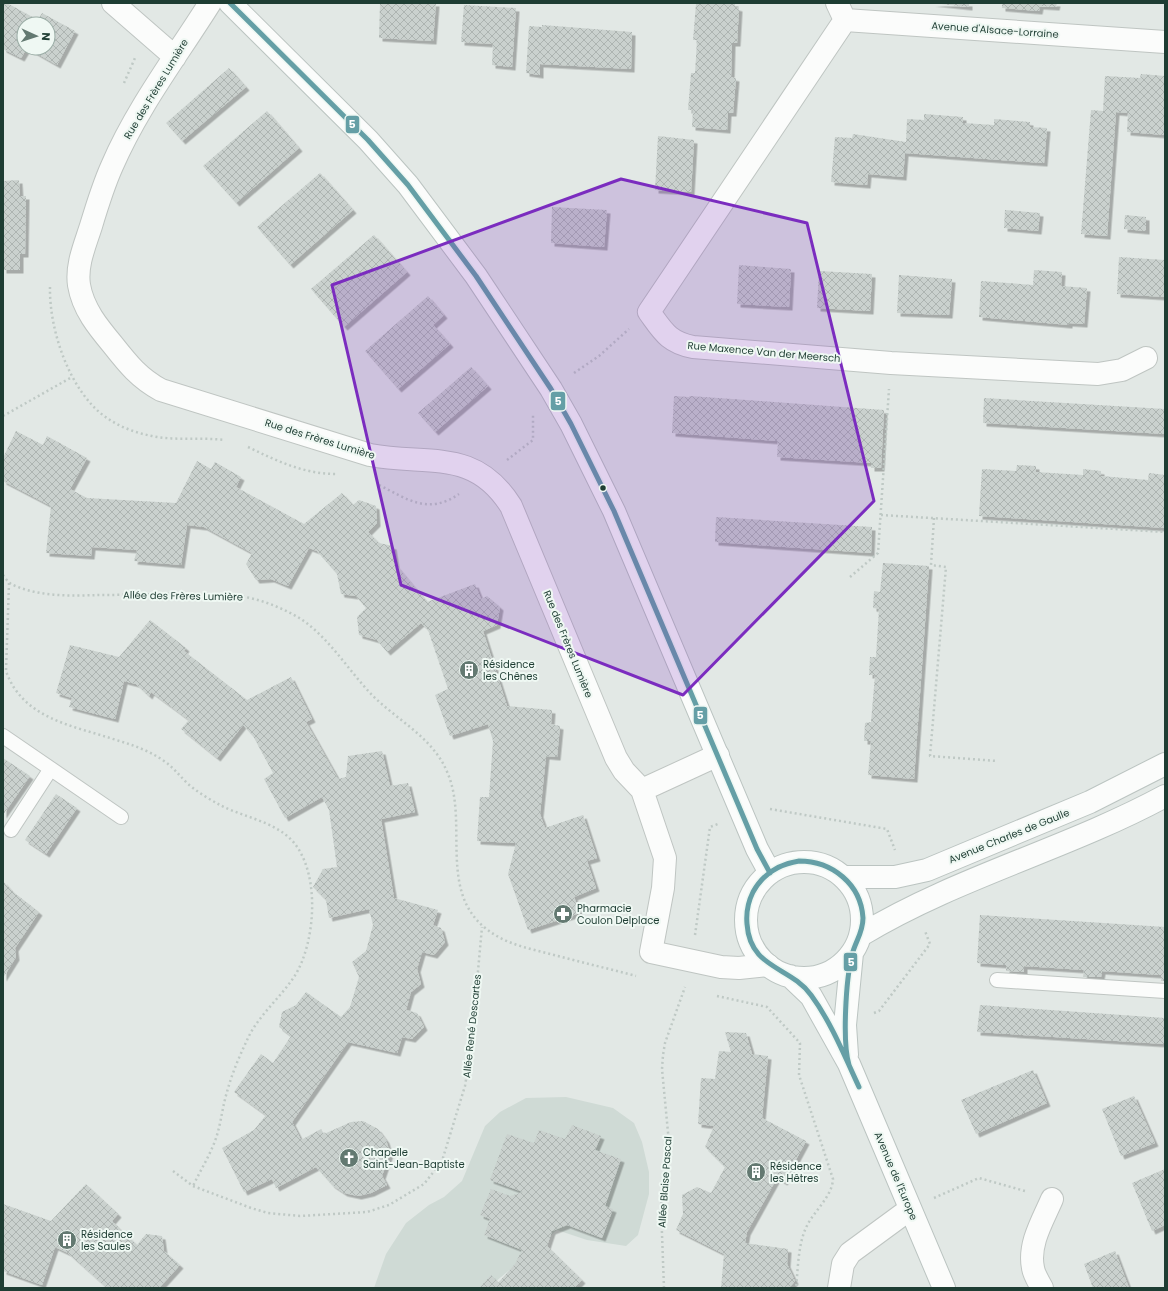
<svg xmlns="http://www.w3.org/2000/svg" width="1168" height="1291" viewBox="0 0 1168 1291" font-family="Poppins,sans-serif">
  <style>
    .built { fill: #cfdad5 }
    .building { fill: url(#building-cross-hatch); fill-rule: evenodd; filter: url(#shadow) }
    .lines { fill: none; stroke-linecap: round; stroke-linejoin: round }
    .lane-casing { stroke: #bfc5c2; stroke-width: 16 }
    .street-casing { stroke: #bfc5c2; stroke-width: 24 }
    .secondary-casing { stroke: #bbc4c1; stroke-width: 24 }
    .path { stroke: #bfc9c5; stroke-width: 2.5; stroke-dasharray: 2 3; stroke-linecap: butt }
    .lane { stroke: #fbfcfb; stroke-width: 14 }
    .street { stroke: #fbfcfb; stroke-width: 22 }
    .secondary { stroke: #fbfcfb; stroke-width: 22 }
    .bus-1-casing { stroke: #eff8f3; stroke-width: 8 }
    .bus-1 { stroke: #659fa6; stroke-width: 5 }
    .marked { fill: #7b2cbf; fill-opacity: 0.2; stroke: #7b2cbf; stroke-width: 3; stroke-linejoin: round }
    .bus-dot { fill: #1e3d33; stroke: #eff8f3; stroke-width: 1.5 }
    .labels { text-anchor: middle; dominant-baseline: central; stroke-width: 4; stroke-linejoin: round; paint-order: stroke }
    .street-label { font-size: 10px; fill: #1e3d33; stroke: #eff8f3 }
    .poi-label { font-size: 10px; fill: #1e3d33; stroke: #eff8f3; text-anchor: start }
    .line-badge { stroke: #eff8f3; stroke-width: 1.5 }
    .badge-label { font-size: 11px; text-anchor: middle; font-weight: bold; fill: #fff }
  </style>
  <defs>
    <pattern id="building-cross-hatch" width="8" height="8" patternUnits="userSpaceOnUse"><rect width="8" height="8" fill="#cad1ce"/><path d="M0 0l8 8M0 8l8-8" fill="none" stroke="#adb4b1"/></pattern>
    <filter id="shadow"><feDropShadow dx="3.5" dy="3.5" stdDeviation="0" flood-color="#0004"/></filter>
  </defs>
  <rect width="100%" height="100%" fill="#e2e8e5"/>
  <path class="built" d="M 566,1097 L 613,1108 L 634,1123 L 642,1142 L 649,1172 L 649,1194 L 638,1235 L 626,1246 L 587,1240 L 557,1230 L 488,1288 L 374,1288 L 386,1254 L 406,1223 L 429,1205 L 444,1197 L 462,1181 L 485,1126 L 500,1112 L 526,1098 Z"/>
  <path class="building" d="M 3,3 L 7,3 L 38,20 L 42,13 L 75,31 L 57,65 L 27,48 L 21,58 L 3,49 ZM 24,24 L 48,24 L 48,48 L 24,48 Z
    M 380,3 L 436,3 L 433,41 L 379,38 Z
    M 700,3 L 735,3 L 735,7 L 739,8 L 737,43 L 732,43 L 731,77 L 736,78 L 733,113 L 728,113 L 727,130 L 692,127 L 693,110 L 688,110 L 691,73 L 695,73 L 696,57 L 697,40 L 693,40 L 696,4 Z
    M 932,3 L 969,3 L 969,7 Z
    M 1002,3 L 1057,3 L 1056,7 L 1040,6 L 1039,11 L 1002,8 Z
    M 464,5 L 516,8 L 512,67 L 492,65 L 493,44 L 461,42 Z
    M 542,25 L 632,32 L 631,69 L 540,64 L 540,75 L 526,73 L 529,26 L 542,27 Z
    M 229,68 L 246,87 L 182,141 L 166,123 Z
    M 1141,74 L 1165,76 L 1165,135 L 1127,132 L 1128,113 L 1116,112 L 1107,236 L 1081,234 L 1091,110 L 1103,111 L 1105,76 L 1140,78 Z
    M 267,111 L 299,148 L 236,203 L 203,166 Z
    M 924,114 L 963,117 L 963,123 L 994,125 L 994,119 L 1030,122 L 1030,127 L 1047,128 L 1044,163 L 905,153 L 903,177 L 868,174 L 867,185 L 831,182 L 835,137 L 852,138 L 853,134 L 906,142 L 907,119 L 924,120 Z
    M 658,136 L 694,140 L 691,192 L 655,190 Z
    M 320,173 L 353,210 L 290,265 L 257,227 Z
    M 19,180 L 20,196 L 26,196 L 25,254 L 20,254 L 20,270 L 3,270 L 3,181 Z
    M 552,207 L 607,210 L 604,247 L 551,243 Z
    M 1005,210 L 1040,213 L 1038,231 L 1004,228 Z
    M 1125,215 L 1146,217 L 1146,231 L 1124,229 Z
    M 374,235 L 407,272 L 344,327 L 311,289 Z
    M 1119,257 L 1165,260 L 1165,297 L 1117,294 Z
    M 739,265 L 791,269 L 789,307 L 737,304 Z
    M 1034,270 L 1062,272 L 1061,286 L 1087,288 L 1084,324 L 1069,323 L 1069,325 L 979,317 L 981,281 L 1033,285 Z
    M 819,271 L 872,274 L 870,311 L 817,308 Z
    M 899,275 L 952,279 L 949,315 L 897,313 Z
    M 428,296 L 444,315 L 433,325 L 450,344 L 398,389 L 365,351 Z
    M 471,367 L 488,386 L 435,432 L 418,413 Z
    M 674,396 L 689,397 L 690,396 L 884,410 L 881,468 L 871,468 L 871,463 L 777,457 L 778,441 L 672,433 Z
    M 984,398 L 1165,409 L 1165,434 L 983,423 Z
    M 16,431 L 43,445 L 47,436 L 87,458 L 70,489 L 87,498 L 176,503 L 197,461 L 211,469 L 215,462 L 241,477 L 236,487 L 304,524 L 342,493 L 353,505 L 359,500 L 376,506 L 377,523 L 368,532 L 379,543 L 393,546 L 396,565 L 427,602 L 475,584 L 481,599 L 487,596 L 500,607 L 497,625 L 483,631 L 507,706 L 552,710 L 551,724 L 560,726 L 557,757 L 546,756 L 540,814 L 545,828 L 583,815 L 597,858 L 587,861 L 596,888 L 574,897 L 580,913 L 528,930 L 508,874 L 516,843 L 477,841 L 480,797 L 489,797 L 493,741 L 488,724 L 450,736 L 435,695 L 448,689 L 428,630 L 421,623 L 387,652 L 377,640 L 359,635 L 357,617 L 366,608 L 356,596 L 341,594 L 337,574 L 317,551 L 309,548 L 288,586 L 271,579 L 256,580 L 246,564 L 252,553 L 204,527 L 187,525 L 181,565 L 134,561 L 137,550 L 92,547 L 91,556 L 46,553 L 51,506 L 3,481 L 3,458 Z
    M 1017,465 L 1036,466 L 1036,472 L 1083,475 L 1083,469 L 1101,471 L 1101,476 L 1148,480 L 1149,473 L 1165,475 L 1165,528 L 979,516 L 982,469 L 1016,471 Z
    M 716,517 L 872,527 L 871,553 L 715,542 Z
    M 883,563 L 929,566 L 914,779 L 868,775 L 871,741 L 864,741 L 865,723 L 871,722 L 875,675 L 869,675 L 870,657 L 876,657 L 879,609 L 873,608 L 874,591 L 880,592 Z
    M 150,620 L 186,648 L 184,651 L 247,700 L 291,677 L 312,719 L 306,722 L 338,779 L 346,777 L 348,756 L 382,751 L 390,786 L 408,783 L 415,812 L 381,819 L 394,898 L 438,910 L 433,925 L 441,928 L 445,942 L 434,955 L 422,952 L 417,969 L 421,984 L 411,992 L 406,1010 L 417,1013 L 424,1027 L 412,1039 L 402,1037 L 397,1053 L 348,1042 L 292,1122 L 301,1140 L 321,1129 L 324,1134 L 351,1122 L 363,1121 L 378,1129 L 386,1140 L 390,1153 L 382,1176 L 387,1185 L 371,1193 L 358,1196 L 344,1193 L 332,1185 L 316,1167 L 276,1188 L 272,1179 L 244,1192 L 222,1148 L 254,1130 L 266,1115 L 234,1092 L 261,1054 L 273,1063 L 291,1036 L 279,1027 L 282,1012 L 296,1005 L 306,992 L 341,1017 L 350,1007 L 359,977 L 352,962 L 366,951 L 373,925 L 369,909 L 329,918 L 326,900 L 313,887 L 323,869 L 337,867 L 329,810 L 322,797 L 285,818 L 264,779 L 273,773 L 253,736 L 243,725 L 217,758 L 181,729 L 189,720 L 151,692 L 149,696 L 136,684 L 124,681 L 115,719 L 69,707 L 72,698 L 56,693 L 70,645 L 119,657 Z
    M 3,758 L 30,776 L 3,815 Z
    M 56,794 L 77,808 L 46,854 L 25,840 Z
    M 3,881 L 12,891 L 39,912 L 15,948 L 16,957 L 3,978 Z
    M 980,915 L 1165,927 L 1165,981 L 1161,981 L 1161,975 L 1102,971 L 1101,977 L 1083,977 L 1084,970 L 1024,966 L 1024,972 L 1006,971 L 1006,965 L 977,963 Z
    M 980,1005 L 1165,1018 L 1165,1044 L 977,1032 Z
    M 725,1032 L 746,1033 L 752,1054 L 768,1056 L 762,1118 L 806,1141 L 784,1182 L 777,1178 L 747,1232 L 745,1243 L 788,1249 L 787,1264 L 795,1281 L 789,1288 L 721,1288 L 724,1254 L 676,1230 L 683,1214 L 682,1195 L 697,1187 L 711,1193 L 725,1167 L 705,1147 L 714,1126 L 698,1124 L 701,1078 L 715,1079 L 719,1051 L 731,1052 Z
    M 1033,1070 L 1047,1103 L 976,1134 L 961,1100 Z
    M 1134,1096 L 1155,1143 L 1121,1156 L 1102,1109 Z
    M 572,1125 L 601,1136 L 595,1150 L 621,1159 L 605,1206 L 613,1209 L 602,1238 L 567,1225 L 552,1231 L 547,1246 L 582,1280 L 574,1288 L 481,1288 L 480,1287 L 491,1275 L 498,1283 L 515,1264 L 522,1250 L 484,1235 L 490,1219 L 480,1215 L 491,1189 L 510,1196 L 523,1192 L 490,1180 L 507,1134 L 534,1143 L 539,1130 L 565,1139 Z
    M 1165,1169 L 1165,1225 L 1152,1231 L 1132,1183 Z
    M 86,1184 L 118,1214 L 112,1221 L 137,1245 L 146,1234 L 162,1236 L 164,1251 L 180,1265 L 159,1288 L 107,1288 L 68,1253 L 55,1247 L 42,1285 L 3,1271 L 3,1204 L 51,1221 Z
    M 1115,1251 L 1129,1288 L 1093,1288 L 1084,1264 Z"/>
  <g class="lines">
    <defs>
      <path id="lane" d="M 3,736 L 121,817
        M 11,830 L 50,770
        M 997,980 L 1165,991"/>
      <path id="street" d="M 113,3 L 175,57
        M 210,3 C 176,57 137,108 112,166 C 103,186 97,206 91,226 C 85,245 76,265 79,285 C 83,309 98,327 113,345 C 128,364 139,378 161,390 L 370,455 C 427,466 474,447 511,506 L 616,758 L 624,771 L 642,790 L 665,858 L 663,888 L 651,952 L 721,967 L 739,968 L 768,965
        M 837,3 L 845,20 L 1165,42
        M 845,20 L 649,312 C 663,331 668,342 693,347 L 891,363 L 1098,374 L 1122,370 L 1146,358
        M 642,790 L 718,755
        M 839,1288 L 843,1264 L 850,1253 L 910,1209
        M 1042,1288 C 1039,1282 1034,1275 1033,1268 C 1028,1244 1043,1220 1052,1199"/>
      <path id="secondary" d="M 230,3 L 368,140 L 408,185 L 476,276 L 551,389 L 571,424 L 614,511 L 757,849 L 770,873
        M746 920a58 58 0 1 1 116 0a58 58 0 1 1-116 0Z
        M 844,877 L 895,877 L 927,870 L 1090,802 L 1165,764
        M 861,935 C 957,877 1067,849 1165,796
        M 790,976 L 811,996 L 849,1064 L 944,1288
        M 847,1055 L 845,1025 L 852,953"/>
    </defs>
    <use href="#lane" class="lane-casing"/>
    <use href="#street" class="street-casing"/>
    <use href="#secondary" class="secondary-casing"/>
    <path class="path" d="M 124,83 L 135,58
      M 50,287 C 49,330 70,393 107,418 C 120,427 136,433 152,436 C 176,441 200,437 225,440
      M 574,373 L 599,356 L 629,329
      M 3,416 L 72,377
      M 248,447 C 277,461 304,474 336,474
      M 507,460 L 533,440 L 533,414
      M 379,485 C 409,500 428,515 459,494
      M 881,515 L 1165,532
      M 934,518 L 931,565 L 946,567 L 930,756 L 997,761
      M 3,575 C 5,578 8,582 11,584 C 38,597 71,596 99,595 C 143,595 188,592 231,595 C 254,597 276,605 296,616 C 326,633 348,670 372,695 C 398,721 434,738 448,774 C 468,822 439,889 484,927 C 505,945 532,949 558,956 C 584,963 610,969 636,976
      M 850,577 L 878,553 L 889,389
      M 9,583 L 6,671 C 22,717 69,725 110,738 C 129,744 147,749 164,761 C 173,767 179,775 187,783 C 197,792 209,799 220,805 C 241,816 267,820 286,835 C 322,863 317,942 294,977 C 280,998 259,1015 248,1038 C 240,1055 232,1073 227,1092 C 222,1108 221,1125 215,1141 C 209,1157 200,1171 193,1186
      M 770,809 L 887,829 L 895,850
      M 695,935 L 710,827 L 718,824
      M 717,996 L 767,1007 L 800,1043 L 799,1075 L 833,1179 C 832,1198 812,1212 805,1230 C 798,1247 798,1269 796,1288
      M 874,1013 L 879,1011 L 930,944 L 925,931
      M 173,1171 L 193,1186 L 251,1208 L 268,1213 L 300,1216 L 367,1212 L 389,1205 L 424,1184 L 442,1161 L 465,1086 L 471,1048 L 482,927
      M 934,1198 L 979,1178 L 1025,1191
      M 664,1288 L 661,1207 L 669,1143 L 662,1069 L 663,1055 L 665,1043 L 685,987"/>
    <use href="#lane" class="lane"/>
    <use href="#street" class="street"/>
    <use href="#secondary" class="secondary"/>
    <defs>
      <path id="bus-1" d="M 230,3 L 368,140 L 408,185 L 476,276 L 551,389 L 571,424 L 614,511 L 757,849 L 770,873
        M 799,861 C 832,861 861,884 863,918 C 863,933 855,942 852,955 C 846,979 842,1042 849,1065 C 852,1072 856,1080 859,1087 C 845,1057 831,1022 811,995 C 790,966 750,969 747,924 C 746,913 748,902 753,892 C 763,874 780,864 799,861 Z"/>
    </defs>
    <use href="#bus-1" class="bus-1-casing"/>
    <use href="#bus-1" class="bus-1"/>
  </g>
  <path class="marked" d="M 621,179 L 807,223 L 874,501 L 683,695 L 401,585 L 332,285 Z"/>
  <defs>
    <symbol id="building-disc" viewBox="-11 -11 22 22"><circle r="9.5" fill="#637971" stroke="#eff8f3"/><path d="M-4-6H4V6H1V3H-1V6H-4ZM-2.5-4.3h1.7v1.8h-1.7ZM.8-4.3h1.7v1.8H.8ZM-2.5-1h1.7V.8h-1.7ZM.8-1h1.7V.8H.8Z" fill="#fff"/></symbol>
    <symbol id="pharmacy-disc" viewBox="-11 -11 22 22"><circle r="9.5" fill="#637971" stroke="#eff8f3"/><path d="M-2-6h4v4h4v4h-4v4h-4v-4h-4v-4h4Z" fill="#fff"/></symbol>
    <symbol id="church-disc" viewBox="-11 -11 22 22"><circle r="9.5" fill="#637971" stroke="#eff8f3"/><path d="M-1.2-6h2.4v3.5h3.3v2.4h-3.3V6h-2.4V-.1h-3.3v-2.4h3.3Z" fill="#fff"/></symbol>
  </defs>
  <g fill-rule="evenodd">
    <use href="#building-disc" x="458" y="659" width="22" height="22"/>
    <use href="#pharmacy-disc" x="552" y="903" width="22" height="22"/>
    <use href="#church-disc" x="338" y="1147" width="22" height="22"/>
    <use href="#building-disc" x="745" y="1161" width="22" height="22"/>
    <use href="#building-disc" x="56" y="1229" width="22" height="22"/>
  </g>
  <circle class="bus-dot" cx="603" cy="488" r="3.5"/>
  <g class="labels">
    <g class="street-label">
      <text transform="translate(995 30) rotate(4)">Avenue d'Alsace-Lorraine</text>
      <text transform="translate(156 89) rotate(-59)">Rue des Frères Lumière</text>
      <text transform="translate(764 352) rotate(5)">Rue Maxence Van der Meersch</text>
      <text transform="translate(320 439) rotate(17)">Rue des Frères Lumière</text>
      <text transform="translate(183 596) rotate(1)">Allée des Frères Lumière</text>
      <text transform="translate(568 644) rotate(68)">Rue des Frères Lumière</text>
      <text transform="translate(1009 836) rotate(-22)">Avenue Charles de Gaulle</text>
      <text transform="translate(472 1026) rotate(-84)">Allée René Descartes</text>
      <text transform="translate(896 1176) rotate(67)">Avenue de l'Europe</text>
      <text transform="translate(665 1182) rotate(-86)">Allée Blaise Pascal</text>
    </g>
    <g class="poi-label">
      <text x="483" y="664">Résidence<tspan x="483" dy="12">les Chênes</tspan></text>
      <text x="577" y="908">Pharmacie<tspan x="577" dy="12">Coulon Delplace</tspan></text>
      <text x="363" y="1152">Chapelle<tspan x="363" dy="12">Saint-Jean-Baptiste</tspan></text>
      <text x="770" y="1166">Résidence<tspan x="770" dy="12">les Hêtres</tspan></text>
      <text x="81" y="1234">Résidence<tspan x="81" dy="12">les Saules</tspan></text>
    </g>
  </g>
  <g class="line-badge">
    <rect x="345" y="115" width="15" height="19" rx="4" fill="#659fa6"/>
    <rect x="550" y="391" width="16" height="20" rx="4" fill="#659fa6"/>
    <rect x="693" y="706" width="15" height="19" rx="4" fill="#659fa6"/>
    <rect x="843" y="952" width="15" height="20" rx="4" fill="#659fa6"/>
  </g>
  <g class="badge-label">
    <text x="352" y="128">5</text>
    <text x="558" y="405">5</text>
    <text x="700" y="719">5</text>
    <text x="851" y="966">5</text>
  </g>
  <rect width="1168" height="1291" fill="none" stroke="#1e3d33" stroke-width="8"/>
  <g transform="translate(36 36) rotate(93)"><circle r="19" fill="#eff8f3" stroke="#9bada6"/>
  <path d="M0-3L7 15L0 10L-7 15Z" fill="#637971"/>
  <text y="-6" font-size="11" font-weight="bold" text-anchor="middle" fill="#1e3d33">N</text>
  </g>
</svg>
